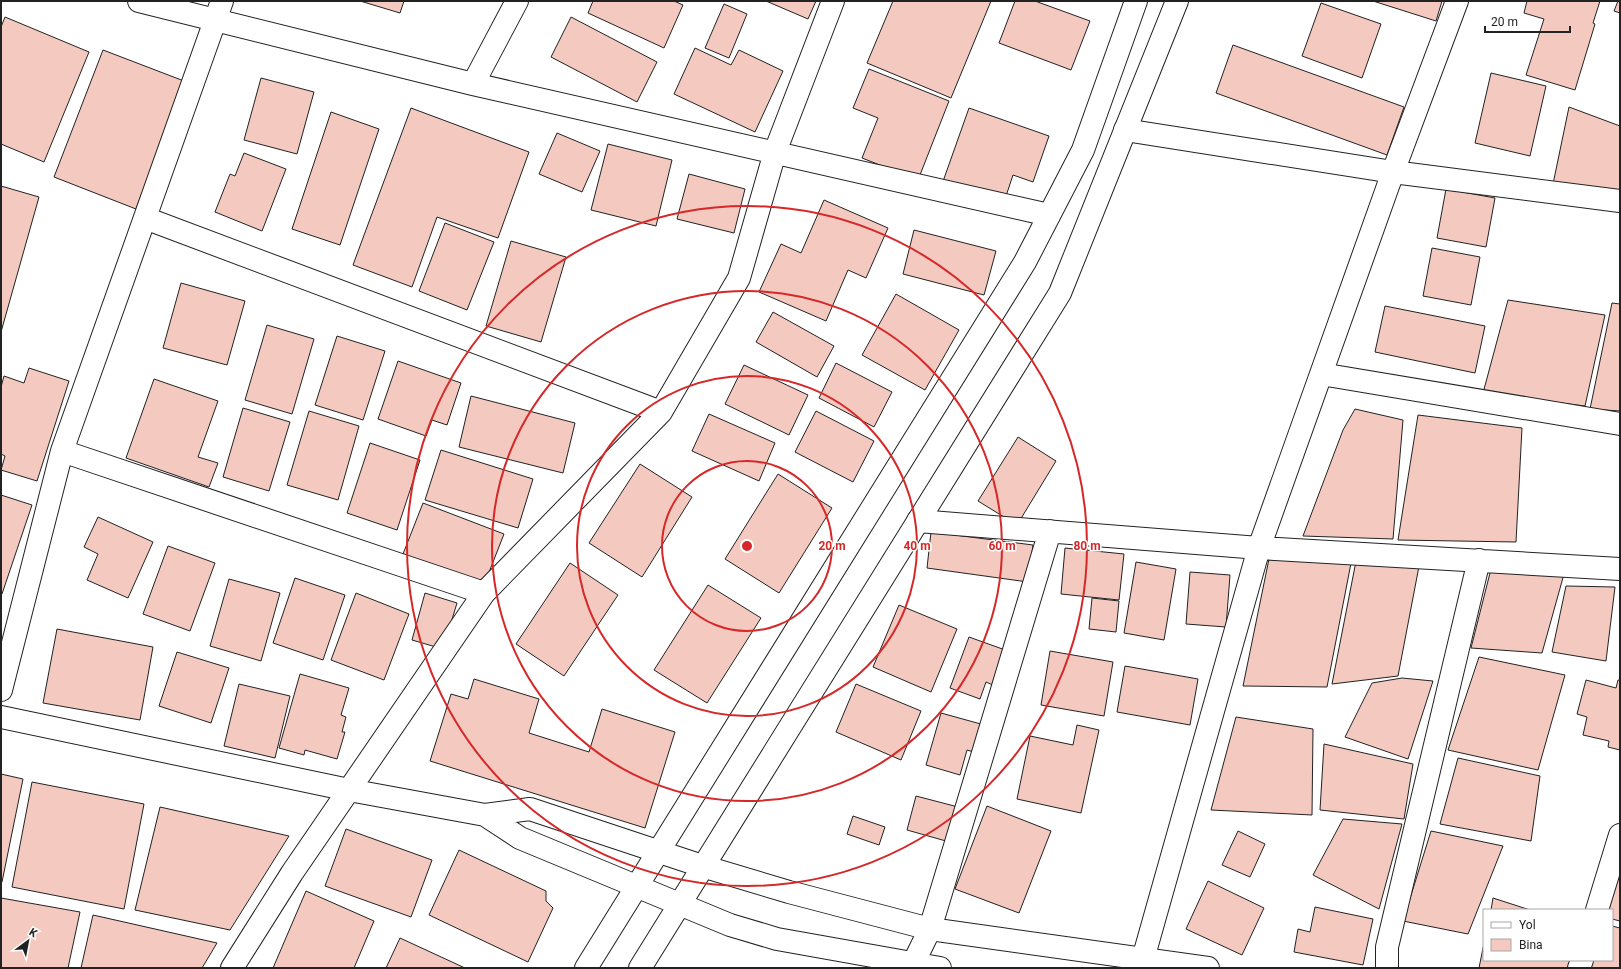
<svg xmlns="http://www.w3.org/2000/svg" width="1621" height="969" viewBox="0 0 1621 969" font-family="Roboto,sans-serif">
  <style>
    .building { fill: #f3c9c0; stroke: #222 }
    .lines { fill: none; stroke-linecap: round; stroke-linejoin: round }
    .minor-casing { stroke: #222; stroke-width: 24 }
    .major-casing { stroke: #222; stroke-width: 24 }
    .minor { stroke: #fff; stroke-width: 22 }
    .major { stroke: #fff; stroke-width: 22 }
    .ring { fill: none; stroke: #d62828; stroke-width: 2 }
    .centre { fill: #d62828; stroke: #fff; stroke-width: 2 }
    .ring-label { font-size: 12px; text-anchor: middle; font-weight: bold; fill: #d62828; stroke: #fff; stroke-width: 3; stroke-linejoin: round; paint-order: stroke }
  </style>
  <rect width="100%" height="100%" fill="#fff"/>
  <path class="building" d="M 360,1 L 404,1 L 400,13 Z
    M 593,1 L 674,1 L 683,5 L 664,48 L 588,13 Z
    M 766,1 L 816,1 L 808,19 Z
    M 893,1 L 991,1 L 951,98 L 867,63 Z
    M 1015,1 L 1035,1 L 1090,21 L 1071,70 L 999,43 Z
    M 1373,1 L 1442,1 L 1436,21 Z
    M 1527,1 L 1600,1 L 1593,23 L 1595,24 L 1575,90 L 1526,75 L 1544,19 L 1524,13 Z
    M 1618,1 L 1620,1 L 1620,13 L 1614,11 Z
    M 1321,3 L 1381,24 L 1362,78 L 1302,56 Z
    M 724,4 L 747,14 L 729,58 L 705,48 Z
    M 5,17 L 89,52 L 44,162 L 1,144 L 1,27 Z
    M 571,17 L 657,62 L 637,102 L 551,57 Z
    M 1233,45 L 1404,107 L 1387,155 L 1216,93 Z
    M 695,48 L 731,65 L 739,50 L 783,71 L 755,132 L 674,94 Z
    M 103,50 L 184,81 L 136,209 L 54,177 Z
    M 869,69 L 949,101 L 918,180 L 862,158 L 878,118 L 853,108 Z
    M 1491,73 L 1546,86 L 1530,156 L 1475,143 Z
    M 261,78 L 314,92 L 297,154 L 244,140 Z
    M 1569,107 L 1620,126 L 1620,190 L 1553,184 Z
    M 411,108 L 529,152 L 498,238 L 437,217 L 412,287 L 353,265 Z
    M 969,108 L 1049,136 L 1033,182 L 1013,175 L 1002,208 L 941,187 Z
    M 331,112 L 379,129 L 340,245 L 292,229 Z
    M 557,133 L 600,151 L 582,192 L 539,174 Z
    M 608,144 L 672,160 L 656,226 L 591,210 Z
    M 244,153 L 286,169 L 262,231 L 215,212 L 230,174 L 235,176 Z
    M 689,174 L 745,189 L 734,233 L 677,219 Z
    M 1,186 L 39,197 L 1,332 Z
    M 1446,189 L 1495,198 L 1486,247 L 1437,238 Z
    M 824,200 L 888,228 L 866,278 L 848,270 L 826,321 L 759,292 L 781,244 L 801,253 Z
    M 445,223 L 494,242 L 467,310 L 419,291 Z
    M 914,230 L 996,251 L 984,295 L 903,274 Z
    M 511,241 L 566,257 L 541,342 L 486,326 Z
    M 1432,248 L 1480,257 L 1471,305 L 1423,296 Z
    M 181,283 L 245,301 L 227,365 L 163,348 Z
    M 896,294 L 959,330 L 925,390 L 862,355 Z
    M 1508,300 L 1605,315 L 1585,406 L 1483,393 Z
    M 1612,303 L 1620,304 L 1620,411 L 1590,409 Z
    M 1385,306 L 1485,326 L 1475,373 L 1375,352 Z
    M 773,312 L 834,346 L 817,377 L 756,342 Z
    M 267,325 L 314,339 L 292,414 L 245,400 Z
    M 337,336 L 385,351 L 363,420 L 315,405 Z
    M 398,361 L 461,383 L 447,425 L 432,420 L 426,436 L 378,419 Z
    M 836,363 L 892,392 L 874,427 L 819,398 Z
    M 744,365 L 808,395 L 789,435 L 725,404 Z
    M 29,368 L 69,381 L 37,481 L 1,470 L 5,456 L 1,454 L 1,387 L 4,376 L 24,383 Z
    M 154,379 L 218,401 L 198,457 L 218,463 L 209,487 L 126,458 Z
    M 471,396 L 575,423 L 563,473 L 459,447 Z
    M 243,408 L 290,422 L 269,491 L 223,477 Z
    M 1355,409 L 1403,420 L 1393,539 L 1303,536 L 1343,430 Z
    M 309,411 L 359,426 L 338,500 L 287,485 Z
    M 816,411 L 874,441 L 853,482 L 795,452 Z
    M 709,414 L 775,443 L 759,481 L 692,451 Z
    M 1418,415 L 1522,428 L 1516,542 L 1398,540 Z
    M 1018,437 L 1056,461 L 1017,525 L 978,501 Z
    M 370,443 L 420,460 L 397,530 L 347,513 Z
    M 441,450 L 533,479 L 518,528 L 425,500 Z
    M 640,464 L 692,497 L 642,577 L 589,543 Z
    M 778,474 L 832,508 L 779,593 L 725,559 Z
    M 1,495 L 32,505 L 2,594 L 1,594 Z
    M 423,503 L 504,534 L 484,585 L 403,554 Z
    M 98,517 L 153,542 L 128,598 L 87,580 L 98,554 L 84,547 Z
    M 931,532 L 1033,545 L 1028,582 L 927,568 Z
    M 168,546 L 215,563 L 190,631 L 143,614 Z
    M 1065,548 L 1124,554 L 1119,600 L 1061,594 Z
    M 1270,554 L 1352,558 L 1327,687 L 1243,686 Z
    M 1357,556 L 1420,561 L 1398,676 L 1332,684 Z
    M 1136,562 L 1176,569 L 1164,640 L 1124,633 Z
    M 570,563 L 618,595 L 564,676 L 516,644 Z
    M 1492,565 L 1564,574 L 1542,653 L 1471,648 Z
    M 1190,572 L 1230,575 L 1226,627 L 1186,624 Z
    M 295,578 L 345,595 L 323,660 L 273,643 Z
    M 229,579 L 280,593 L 261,661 L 210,646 Z
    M 708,585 L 761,618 L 707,703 L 654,670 Z
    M 1566,586 L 1615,587 L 1606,661 L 1552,652 Z
    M 356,593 L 409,614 L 384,680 L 331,660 Z
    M 425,593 L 457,603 L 443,649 L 412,640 Z
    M 1092,598 L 1119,601 L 1116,632 L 1089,629 Z
    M 899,605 L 957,629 L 931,692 L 873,667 Z
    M 57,629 L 153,647 L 140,720 L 43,703 Z
    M 969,637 L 1008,651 L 995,686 L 986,682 L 980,699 L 950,688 Z
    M 1050,651 L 1113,662 L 1104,716 L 1041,705 Z
    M 177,652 L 229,668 L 211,723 L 159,706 Z
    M 1479,657 L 1565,675 L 1538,770 L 1448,750 Z
    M 1125,666 L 1198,679 L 1190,725 L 1117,712 Z
    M 300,674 L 349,688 L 341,715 L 346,717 L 342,732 L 345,732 L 337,759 L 305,750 L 304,755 L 279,748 Z
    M 1402,678 L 1433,681 L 1408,759 L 1345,737 L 1372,683 Z
    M 474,679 L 539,699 L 529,733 L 589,752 L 602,709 L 675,732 L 645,828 L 430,761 L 451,694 L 468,699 Z
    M 1586,680 L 1616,688 L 1618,680 L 1620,680 L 1620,750 L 1608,747 L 1609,741 L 1583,735 L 1587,717 L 1577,714 Z
    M 239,684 L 290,696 L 275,758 L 224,746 Z
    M 856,684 L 921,711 L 901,760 L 836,732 Z
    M 941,713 L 988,726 L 980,754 L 967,750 L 960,775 L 926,765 Z
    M 1236,717 L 1313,729 L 1312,815 L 1211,810 Z
    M 1077,725 L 1099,730 L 1081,813 L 1017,799 L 1030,736 L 1073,745 Z
    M 1324,744 L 1413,764 L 1404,819 L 1320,810 Z
    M 1458,758 L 1540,776 L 1531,841 L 1440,824 Z
    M 1,774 L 23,779 L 2,882 L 1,882 Z
    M 32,782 L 144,804 L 124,909 L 12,887 Z
    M 916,796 L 962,808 L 953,843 L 907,830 Z
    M 987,806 L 1051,831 L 1019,913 L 955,889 Z
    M 160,807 L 289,836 L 230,930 L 135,910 Z
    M 853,816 L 885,827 L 879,845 L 847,834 Z
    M 1343,819 L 1402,824 L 1379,909 L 1313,875 Z
    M 346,829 L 432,860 L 411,917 L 325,886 Z
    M 1238,831 L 1265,844 L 1250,877 L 1222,865 Z
    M 1431,831 L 1503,846 L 1468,934 L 1403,921 Z
    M 459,850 L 546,891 L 546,901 L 553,908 L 528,962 L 429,915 Z
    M 1620,857 L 1620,921 L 1612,919 L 1612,910 L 1609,910 Z
    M 1208,881 L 1264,908 L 1242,955 L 1186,929 Z
    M 306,891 L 374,921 L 354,968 L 273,968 Z
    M 1,898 L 80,912 L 68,968 L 1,968 Z
    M 1493,898 L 1530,910 L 1491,910 Z
    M 1315,907 L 1373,919 L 1363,965 L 1294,952 L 1298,929 L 1310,932 Z
    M 93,915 L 217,943 L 202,968 L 81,968 Z
    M 1612,926 L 1620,928 L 1620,968 L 1591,968 L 1593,960 L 1612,960 Z
    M 400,938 L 465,968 L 386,968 Z
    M 1484,943 L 1484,960 L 1571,960 L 1569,968 L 1479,968 Z"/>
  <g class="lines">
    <defs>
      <path id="minor" d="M 139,1 L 473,84 L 1049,215
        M 473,84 L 517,1
        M 1125,130 L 1393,172 L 1620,201
        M 145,218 L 661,412
        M 1321,374 L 1620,424
        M 62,451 L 484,593
        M 918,521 L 1259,548 L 1620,569
        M 1,690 L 62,451 L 222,1
        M 1,717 L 349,790 L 485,815 L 530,809 L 702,866 L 789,892 L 930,929 L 1208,968
        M 485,815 L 520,838 L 730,925 L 777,939 L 940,968
        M 1597,910 L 1620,835
        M 1143,959 L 1259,548 L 1393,172 L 1457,1
        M 232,968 L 292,873 L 484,593 L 661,412 L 739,278 L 775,152 L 833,1
        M 911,968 L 930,929 L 1050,531
        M 1387,968 L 1387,947 L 1479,560
        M 1579,968 L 1582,960"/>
      <path id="major" d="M 586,968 L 1025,262 L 1083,150 L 1136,1
        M 640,968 L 1060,293 L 1177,1"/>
    </defs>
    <use href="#minor" class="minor-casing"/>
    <use href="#major" class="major-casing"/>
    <use href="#minor" class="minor"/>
    <use href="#major" class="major"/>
  </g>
  <g class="ring">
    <circle cx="747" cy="546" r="85"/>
    <circle cx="747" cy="546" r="170"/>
    <circle cx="747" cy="546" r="255"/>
    <circle cx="747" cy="546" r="340"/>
  </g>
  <circle cx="747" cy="546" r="6" class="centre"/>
  <g class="ring-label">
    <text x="832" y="550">20 m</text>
    <text x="917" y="550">40 m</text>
    <text x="1002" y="550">60 m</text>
    <text x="1087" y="550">80 m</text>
  </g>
  <rect width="1621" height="969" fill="none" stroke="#222222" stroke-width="4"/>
  <rect x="1483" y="909" width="130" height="52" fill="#ffffff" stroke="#a7a7a7"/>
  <rect x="1491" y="922" width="20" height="6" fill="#ffffff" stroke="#a7a7a7"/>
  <text x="1519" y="929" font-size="12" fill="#222222">Yol</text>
  <rect x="1491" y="939" width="20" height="12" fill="#f3c9c0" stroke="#a7a7a7"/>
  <text x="1519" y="949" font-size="12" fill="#222222">Bina</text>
  <g transform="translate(28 941) rotate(32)" stroke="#ffffff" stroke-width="3" paint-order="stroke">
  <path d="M0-3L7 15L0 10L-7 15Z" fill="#222222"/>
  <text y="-6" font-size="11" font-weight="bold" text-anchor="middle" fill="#222222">K</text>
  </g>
  <path d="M1485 26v6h85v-6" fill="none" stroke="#222222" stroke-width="2"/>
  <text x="1491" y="26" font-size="12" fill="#222222" stroke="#ffffff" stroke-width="3" paint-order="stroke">20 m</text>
</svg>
